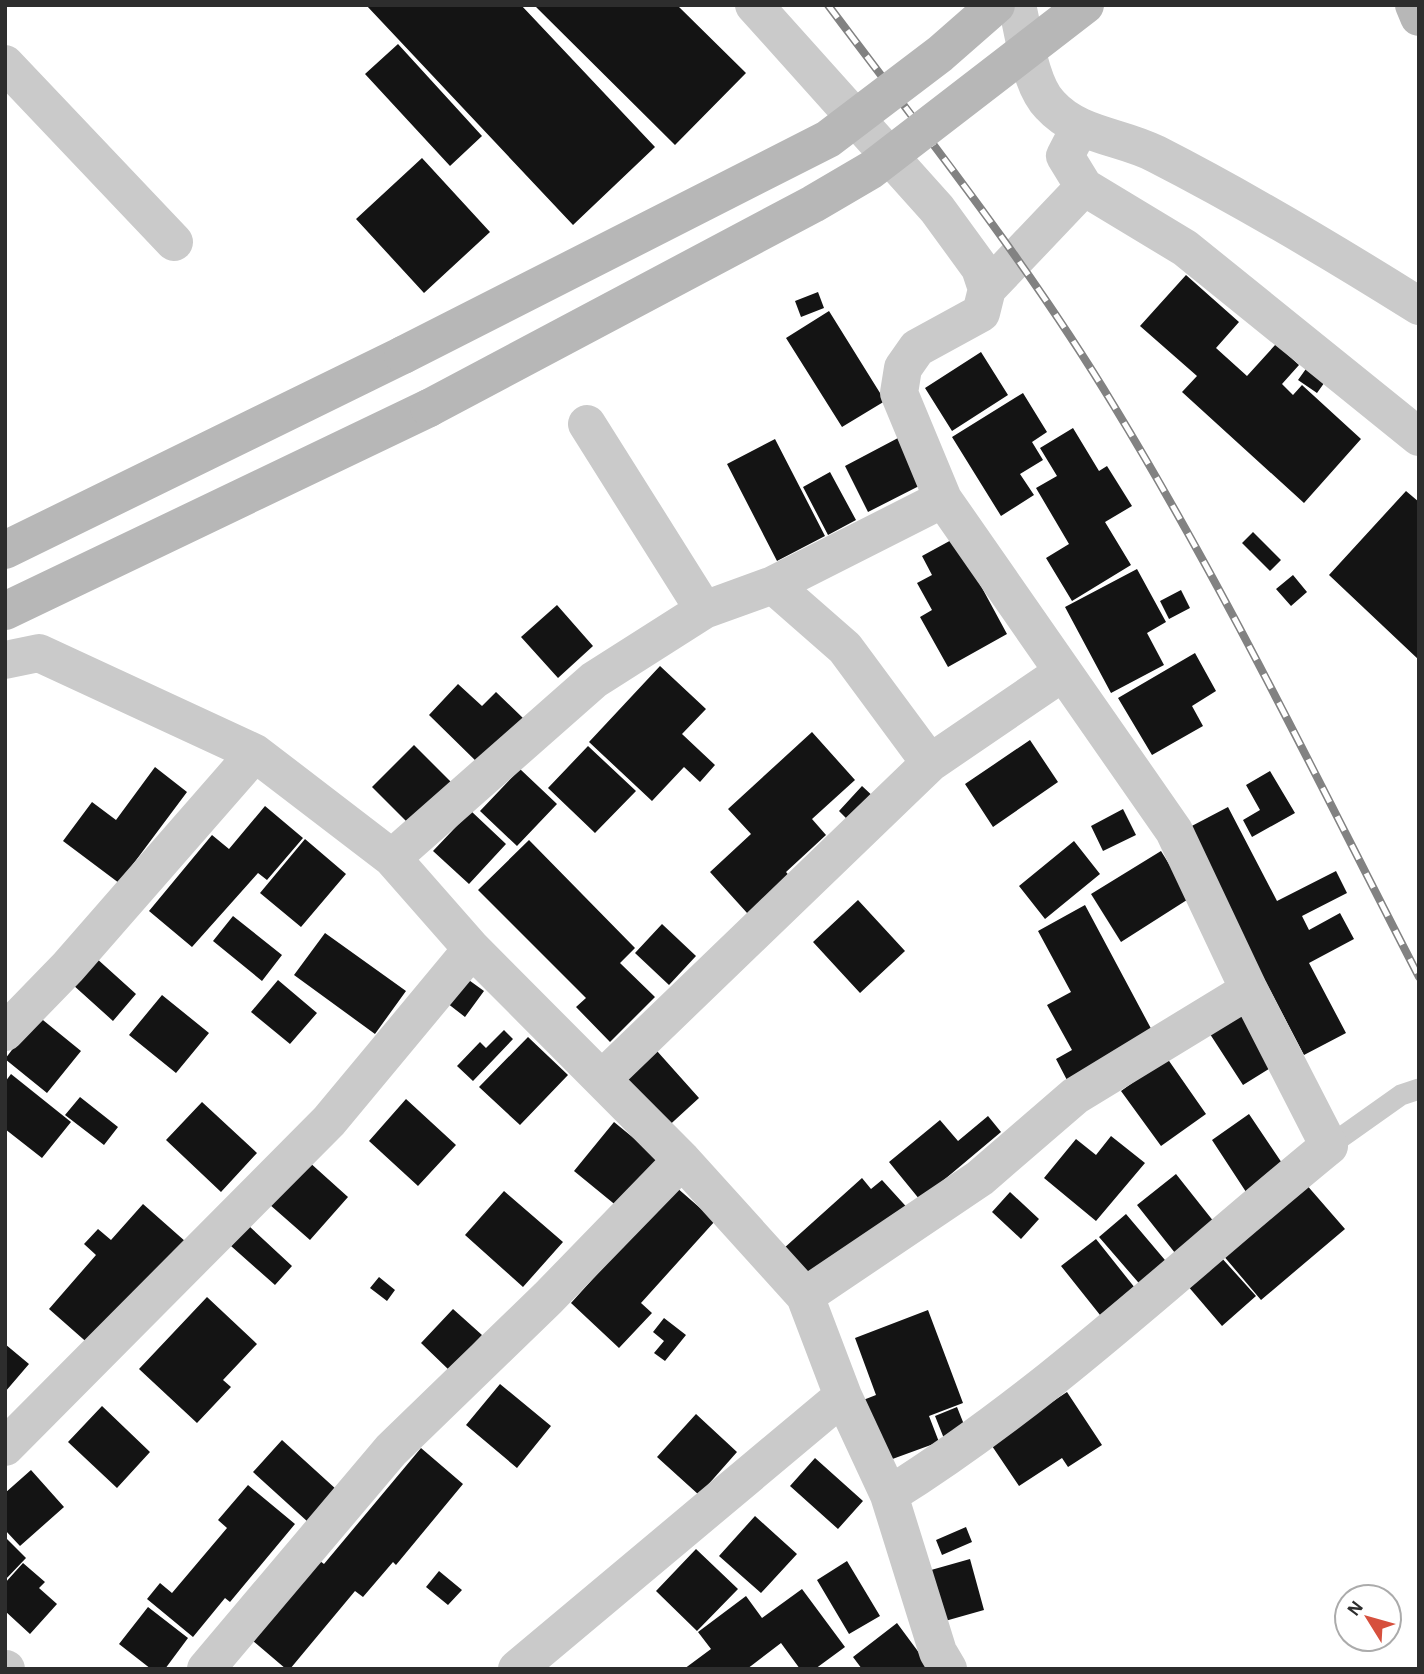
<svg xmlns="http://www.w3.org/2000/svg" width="1424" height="1674" viewBox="0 0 1424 1674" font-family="'Alegreya Sans',sans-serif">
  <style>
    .building { fill: #141414 }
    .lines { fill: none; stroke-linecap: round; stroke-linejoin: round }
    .lane { stroke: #cacaca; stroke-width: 21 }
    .street { stroke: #cacaca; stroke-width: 38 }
    .secondary { stroke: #b7b7b7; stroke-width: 38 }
    .rail-casing { stroke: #828282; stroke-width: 8 }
    .rail { stroke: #fff; stroke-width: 5; stroke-dasharray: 16; stroke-linecap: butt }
    .secondary-bridge { stroke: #b7b7b7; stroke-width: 38 }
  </style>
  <rect width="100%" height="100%" fill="#fff"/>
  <path class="building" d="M 366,5 L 521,5 L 655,147 L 573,225 Z
    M 534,5 L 677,5 L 746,73 L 675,145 Z
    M 398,44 L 482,136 L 450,166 L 365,74 Z
    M 422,158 L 490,232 L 424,293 L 356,219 Z
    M 1186,275 L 1239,322 L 1216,348 L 1247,376 L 1276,344 L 1299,365 L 1282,384 L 1293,395 L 1302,385 L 1361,439 L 1304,503 L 1182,392 L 1197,376 L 1140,326 Z
    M 818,292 L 824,308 L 801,317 L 795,301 Z
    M 829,311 L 885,401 L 842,427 L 786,338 Z
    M 981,352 L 1008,395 L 952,431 L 925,388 Z
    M 1313,359 L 1332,372 L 1317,393 L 1298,380 Z
    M 1023,393 L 1047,432 L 1032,442 L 1043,460 L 1020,474 L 1034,495 L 1001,516 L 952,437 Z
    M 1073,428 L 1099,471 L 1107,466 L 1132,506 L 1105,522 L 1131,565 L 1072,601 L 1046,558 L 1069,544 L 1036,488 L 1057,476 L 1040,448 Z
    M 898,438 L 921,485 L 868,512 L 845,466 Z
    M 775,439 L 825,536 L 777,561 L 727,464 Z
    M 830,472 L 856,520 L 828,535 L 803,487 Z
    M 1406,491 L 1419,502 L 1419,660 L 1329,575 Z
    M 1253,532 L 1281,560 L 1270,571 L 1242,543 Z
    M 955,538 L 1007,634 L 948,667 L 920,617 L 932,610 L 917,583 L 932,575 L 922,556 Z
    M 1137,569 L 1166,622 L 1147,633 L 1164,665 L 1111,693 L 1065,607 Z
    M 1293,575 L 1307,592 L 1291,606 L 1276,589 Z
    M 1181,590 L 1190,608 L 1169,619 L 1160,601 Z
    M 557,605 L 593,646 L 558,678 L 521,637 Z
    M 1195,653 L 1216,691 L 1192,706 L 1203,726 L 1152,755 L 1118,698 Z
    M 660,666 L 706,709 L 682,734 L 715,765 L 700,782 L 684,767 L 652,801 L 589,742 Z
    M 458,684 L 482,706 L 496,692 L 524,719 L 480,765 L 429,715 Z
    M 812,732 L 855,780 L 812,819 L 826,835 L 786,872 L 799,887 L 757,924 L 710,872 L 751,834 L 728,809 Z
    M 1030,740 L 1058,782 L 993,827 L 965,784 Z
    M 414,745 L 454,785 L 412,827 L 372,787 Z
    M 588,746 L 636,791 L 595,833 L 548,788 Z
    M 155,767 L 187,792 L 119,883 L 63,841 L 92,802 L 116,820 Z
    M 520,769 L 557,804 L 517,846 L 480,811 Z
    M 1270,771 L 1295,813 L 1252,837 L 1243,820 L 1260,810 L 1246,785 Z
    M 862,786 L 877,800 L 853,825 L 839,811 Z
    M 265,806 L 303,838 L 267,880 L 258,873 L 192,947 L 149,911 L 212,835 L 229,849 Z
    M 1228,807 L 1277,901 L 1336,871 L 1347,893 L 1302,916 L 1309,930 L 1340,913 L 1354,939 L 1309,963 L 1346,1033 L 1304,1055 L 1186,829 Z
    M 1123,809 L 1136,835 L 1103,851 L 1091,826 Z
    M 471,811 L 506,844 L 469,884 L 433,851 Z
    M 305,839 L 346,874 L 301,927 L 260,893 Z
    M 529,840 L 635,948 L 620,963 L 655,997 L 610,1042 L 576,1007 L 586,998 L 478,890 Z
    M 1074,841 L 1100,874 L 1045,919 L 1019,886 Z
    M 1161,851 L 1190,898 L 1121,942 L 1091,894 Z
    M 858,900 L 905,951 L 860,993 L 813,942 Z
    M 1085,905 L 1155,1036 L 1068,1082 L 1056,1059 L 1072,1050 L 1047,1005 L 1071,992 L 1038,931 Z
    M 233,916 L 282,955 L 262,981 L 213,941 Z
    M 662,924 L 696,956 L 669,985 L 635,953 Z
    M 325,933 L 406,991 L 375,1034 L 294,975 Z
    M 95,957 L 136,994 L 113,1021 L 72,984 Z
    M 466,978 L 484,991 L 465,1017 L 447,1003 Z
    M 278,980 L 317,1013 L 290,1044 L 251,1012 Z
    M 162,995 L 209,1033 L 176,1073 L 129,1035 Z
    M 1245,1006 L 1280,1062 L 1243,1085 L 1208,1031 Z
    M 38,1016 L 81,1051 L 47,1093 L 5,1059 Z
    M 504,1030 L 513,1039 L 473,1081 L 457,1066 L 480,1042 L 486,1048 Z
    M 528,1037 L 568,1075 L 520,1125 L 479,1087 Z
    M 657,1051 L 699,1098 L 663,1131 L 620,1084 Z
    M 1167,1058 L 1206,1114 L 1161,1146 L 1121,1091 Z
    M 11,1074 L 71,1122 L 42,1158 L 5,1129 L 5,1082 Z
    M 80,1097 L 118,1127 L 104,1145 L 65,1115 Z
    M 406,1099 L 456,1145 L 418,1186 L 369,1141 Z
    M 202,1102 L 257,1153 L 221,1192 L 166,1140 Z
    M 1249,1114 L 1286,1169 L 1248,1195 L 1212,1140 Z
    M 988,1116 L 1001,1132 L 920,1200 L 889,1162 L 940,1120 L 958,1141 Z
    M 614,1122 L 658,1158 L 618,1207 L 574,1171 Z
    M 1111,1136 L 1145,1163 L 1096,1221 L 1044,1178 L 1076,1139 L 1096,1155 Z
    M 308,1161 L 348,1197 L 310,1240 L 269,1204 Z
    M 1176,1174 L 1218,1227 L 1179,1258 L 1137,1205 Z
    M 862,1178 L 871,1189 L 882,1180 L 912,1213 L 812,1281 L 783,1249 Z
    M 1305,1183 L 1345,1229 L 1261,1300 L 1222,1254 Z
    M 676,1187 L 715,1221 L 641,1303 L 652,1313 L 619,1348 L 571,1303 Z
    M 504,1191 L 563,1242 L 523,1287 L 465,1235 Z
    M 1010,1192 L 1039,1219 L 1021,1239 L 992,1212 Z
    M 143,1204 L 186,1242 L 91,1346 L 49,1309 L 96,1255 L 84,1244 L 98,1229 L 111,1240 Z
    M 1126,1214 L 1170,1266 L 1144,1289 L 1099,1237 Z
    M 249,1226 L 292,1266 L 275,1285 L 231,1246 Z
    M 1096,1239 L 1139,1293 L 1104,1320 L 1061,1266 Z
    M 1220,1256 L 1256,1296 L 1222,1326 L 1187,1285 Z
    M 379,1277 L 395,1290 L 387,1301 L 370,1288 Z
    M 207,1297 L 257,1344 L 223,1380 L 231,1387 L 197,1423 L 139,1369 Z
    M 453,1309 L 482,1335 L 449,1370 L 421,1343 Z
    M 928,1310 L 963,1403 L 929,1416 L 939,1442 L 876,1465 L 853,1404 L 876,1395 L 855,1338 Z
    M 664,1318 L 686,1335 L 665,1361 L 654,1353 L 664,1341 L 653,1332 Z
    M 5,1344 L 29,1364 L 5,1392 Z
    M 500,1384 L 551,1426 L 517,1468 L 466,1425 Z
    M 1067,1392 L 1102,1445 L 1068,1467 L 1062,1458 L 1019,1486 L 990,1443 Z
    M 102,1406 L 150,1452 L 117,1488 L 68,1442 Z
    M 957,1407 L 967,1432 L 945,1441 L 935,1416 Z
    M 696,1414 L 737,1452 L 699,1495 L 657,1457 Z
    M 282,1440 L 337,1490 L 308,1522 L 253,1472 Z
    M 421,1448 L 463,1484 L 396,1565 L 393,1562 L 363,1597 L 355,1591 L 290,1669 L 286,1669 L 253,1641 L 320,1561 L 324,1564 Z
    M 815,1458 L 863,1501 L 838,1529 L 790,1486 Z
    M 31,1470 L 64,1507 L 20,1546 L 5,1530 L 5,1493 Z
    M 248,1485 L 295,1524 L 230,1602 L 225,1598 L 193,1637 L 147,1599 L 160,1583 L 172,1593 L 227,1528 L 218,1520 Z
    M 755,1516 L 797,1554 L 761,1593 L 719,1556 Z
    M 966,1527 L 972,1542 L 942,1555 L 936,1540 Z
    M 5,1537 L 26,1558 L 5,1580 Z
    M 696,1549 L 738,1589 L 697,1631 L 656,1591 Z
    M 970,1559 L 984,1610 L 938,1623 L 924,1572 Z
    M 847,1561 L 880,1616 L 849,1634 L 817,1580 Z
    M 23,1563 L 45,1582 L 39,1588 L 57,1604 L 30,1634 L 5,1611 L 5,1583 Z
    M 439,1571 L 462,1590 L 448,1605 L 426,1587 Z
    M 802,1589 L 845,1647 L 815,1669 L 800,1669 L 781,1643 L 747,1669 L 684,1669 L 711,1649 L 698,1632 L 746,1596 L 762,1618 Z
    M 148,1607 L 188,1638 L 165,1669 L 151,1669 L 119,1644 Z
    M 897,1623 L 931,1669 L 862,1669 L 853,1657 Z"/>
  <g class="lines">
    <path class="lane" d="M 1329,1146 L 1401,1095 L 1419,1089"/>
    <path class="street" d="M 754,5 L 937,209 L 980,268 L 987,289 L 981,313 L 917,348 L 903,368 L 899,393 L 943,499 L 1174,831 L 1249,990 L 1329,1146 C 1184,1264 1049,1395 889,1495
      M 1017,5 C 1024,34 1030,85 1050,105 C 1078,136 1121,136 1156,154 C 1246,200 1333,252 1419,306
      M 5,64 L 174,242
      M 1080,127 L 1065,156 L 1084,187 L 1185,248 L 1419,437
      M 987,289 L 1084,187
      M 587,424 L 704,610
      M 773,585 L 845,648 L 930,763 L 1062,673
      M 5,660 L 39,653 L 255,753 L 392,858 L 472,949 L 682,1160 L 805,1296 L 843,1396
      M 392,858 L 594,680 L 704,610 L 773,585 L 943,499
      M 5,1032 L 68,967 L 255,753
      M 602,1079 L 930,763
      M 805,1296 L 980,1178 L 1075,1096 L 1249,990
      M 5,1447 L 329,1121 L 472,949
      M 5,1669 L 6,1669
      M 206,1669 L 391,1450 L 548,1298 L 682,1160
      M 517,1669 L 843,1396 L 889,1495 L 938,1652 L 948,1669"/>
    <path class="secondary" d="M 1414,5 L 1419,17
      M 5,550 L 403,355
      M 5,611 L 429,408"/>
    <defs>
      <path id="rail" d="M 828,5 C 927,137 1029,265 1114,406 C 1226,590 1320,785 1419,977"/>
    </defs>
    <use href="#rail" class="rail-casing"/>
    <use href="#rail" class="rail"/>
    <path class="secondary-bridge" d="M 403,355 L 828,139 L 940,54 L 996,5
      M 429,408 L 813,204 L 871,170 L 1085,5"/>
  </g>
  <rect width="1424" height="1674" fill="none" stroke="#2d2d2d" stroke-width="14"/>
  <g transform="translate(1368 1618) rotate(307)"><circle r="33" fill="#ffffff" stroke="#ababab" stroke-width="2"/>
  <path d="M0-5L12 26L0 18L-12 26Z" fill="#d6503d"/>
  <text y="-10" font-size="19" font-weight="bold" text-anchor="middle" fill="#2d2d2d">N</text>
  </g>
</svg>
